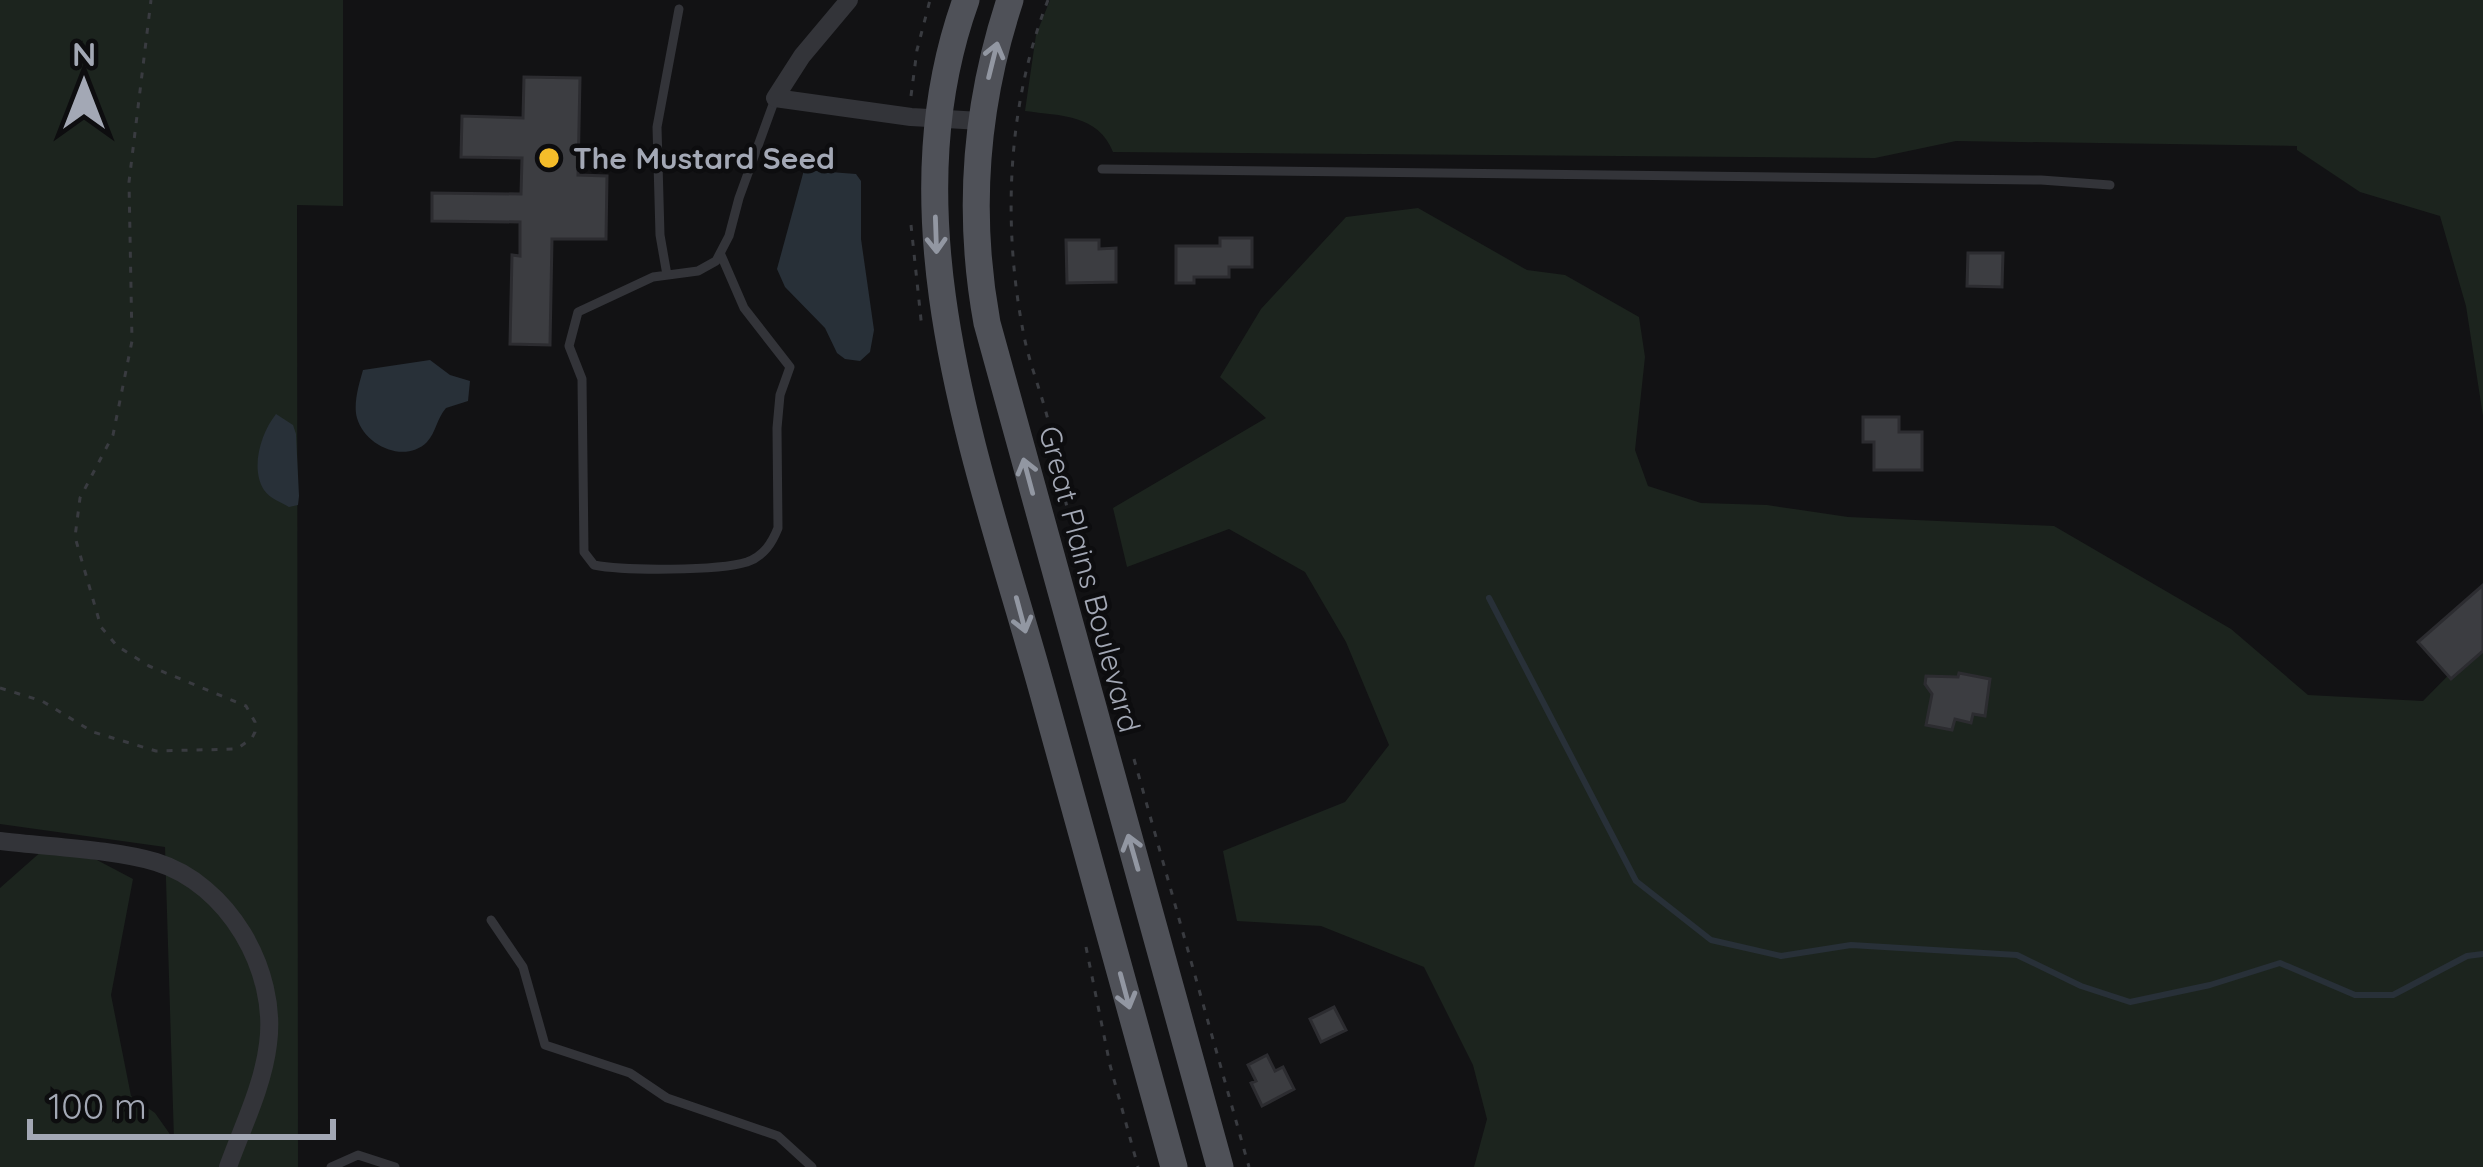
<svg xmlns="http://www.w3.org/2000/svg" width="2483" height="1167" viewBox="0 0 2483 1167" font-family="Quicksand,sans-serif">
  <style>
    .green { fill: #1c241e }
    .water { fill: #283038 }
    .lines { fill: none; stroke-linecap: round; stroke-linejoin: round }
    .stream { stroke: #283038; stroke-width: 6 }
    .building { fill: #3c3d41; stroke: #2c2c30; stroke-width: 3 }
    .path { stroke: #393b40; stroke-width: 3; stroke-dasharray: 6 9; stroke-linecap: butt }
    .lane { stroke: #333439; stroke-width: 9 }
    .street { stroke: #333439; stroke-width: 18 }
    .primary { stroke: #4f5158; stroke-width: 27 }
    .oneway { stroke: #9297a2 }
    .poi-dot { fill: #f5bd2a; stroke: #0d0d0f; stroke-width: 4.5 }
    .labels { text-anchor: middle; dominant-baseline: central; stroke-width: 9; stroke-linejoin: round; paint-order: stroke }
    .poi-label { font-size: 30px; font-weight: bold; fill: #a3a8b5; stroke: #0d0d0f; text-anchor: start }
    .street-label { font-size: 30px; fill: #a3a8b5; stroke: #0d0d0f }
  </style>
  <rect width="100%" height="100%" fill="#121214"/>
  <path class="green" d="M 0,0 L 343,0 L 343,206 L 297,205 L 298,1167 L 0,1167 L 0,888 L 43,850 L 97,860 L 133,879 L 111,995 L 131,1096 L 155,1113 L 174,1140 L 165,847 L 0,824 Z
    M 1050,0 L 2483,0 L 2483,416 L 2466,306 L 2440,216 L 2360,192 L 2297,150 L 2297,146 L 1956,141 L 1875,158 L 1113,152 C 1098,114 1061,116 1025,111 L 1036,35 Z
    M 1418,208 L 1527,270 L 1565,275 L 1639,317 L 1645,357 L 1635,450 L 1648,486 L 1701,503 L 1767,505 L 1848,517 L 2054,526 L 2231,629 L 2308,695 L 2423,701 L 2483,640 L 2483,1167 L 1474,1167 L 1487,1119 L 1473,1065 L 1424,967 L 1321,926 L 1237,921 L 1223,851 L 1345,802 L 1389,745 L 1346,642 L 1305,572 L 1229,529 L 1127,567 L 1113,508 L 1266,418 L 1220,377 L 1261,309 L 1346,217 Z"/>
  <path class="water" d="M 804,170 L 856,174 L 861,181 L 861,239 L 874,330 L 870,352 L 860,361 L 845,359 L 837,353 L 825,328 L 785,287 L 777,269 Z
    M 430,360 L 450,375 L 470,381 L 468,401 L 446,408 C 437,418 436,432 427,442 C 405,464 365,446 357,418 C 353,404 359,384 363,370 Z
    M 276,414 L 293,425 L 296,434 L 299,496 L 298,505 L 289,507 C 281,502 270,499 264,490 C 250,468 261,433 276,414 Z"/>
  <g class="lines">
    <path class="stream" d="M 1489,598 L 1636,881 L 1711,940 L 1781,956 L 1851,945 L 2017,955 L 2081,986 L 2130,1002 L 2210,985 L 2280,963 L 2355,995 L 2393,995 L 2467,956 L 2483,954"/>
  </g>
  <path class="building" d="M 524,77 L 580,78 L 578,175 L 607,176 L 606,239 L 552,239 L 550,345 L 510,344 L 512,255 L 520,256 L 520,222 L 432,221 L 432,193 L 521,194 L 522,158 L 461,157 L 462,116 L 523,118 Z
    M 1220,238 L 1252,238 L 1252,267 L 1229,267 L 1229,277 L 1194,277 L 1194,283 L 1176,283 L 1176,246 L 1220,246 Z
    M 1066,240 L 1099,240 L 1099,249 L 1116,248 L 1116,282 L 1067,283 Z
    M 1968,253 L 2003,253 L 2002,287 L 1967,286 Z
    M 1863,417 L 1899,417 L 1899,432 L 1922,432 L 1922,470 L 1874,470 L 1874,442 L 1863,442 Z
    M 2483,585 L 2483,651 L 2451,679 L 2418,642 Z
    M 1959,673 L 1990,679 L 1985,716 L 1973,714 L 1971,723 L 1955,719 L 1952,730 L 1926,725 L 1932,694 L 1925,684 L 1926,676 L 1958,677 Z
    M 1334,1007 L 1346,1030 L 1321,1042 L 1310,1019 Z
    M 1267,1055 L 1275,1071 L 1283,1067 L 1294,1089 L 1262,1106 L 1251,1083 L 1256,1081 L 1248,1065 Z"/>
  <g class="lines">
    <path class="path" d="M 1048,0 C 1007,105 1002,226 1024,336 C 1030,366 1042,394 1049,424 C 1058,463 1066,503 1074,542
      M 911,96 L 917,50 L 930,0
      M 911,225 L 922,329
      M 0,688 L 42,701 L 93,732 L 156,751 L 237,749 L 252,738 L 255,732 L 255,722 L 246,706 L 149,666 L 117,646 L 101,627 L 75,537 L 80,498 L 113,435 L 132,341 L 129,182 L 151,0
      M 1134,759 L 1249,1167
      M 1086,947 L 1110,1065 L 1138,1167"/>
    <path class="lane" d="M 1102,169 L 2041,180 L 2110,185
      M 721,255 L 744,308 L 790,367 L 780,395 L 777,428 L 778,528 C 772,543 764,556 747,562 C 718,571 624,571 594,565 L 584,552 L 582,379 L 569,346 L 578,312 L 653,277 L 698,271 L 716,261 L 729,236 L 739,198 L 775,99
      M 667,275 L 660,235 L 657,127 L 679,9
      M 491,920 L 523,967 L 545,1045 L 630,1073 L 667,1098 L 778,1136 L 812,1167
      M 331,1167 L 358,1155 L 395,1167"/>
    <path class="street" d="M 849,0 L 802,56 L 775,98 L 911,117 L 981,121
      M 0,841 C 47,847 112,849 156,862 C 228,884 278,970 268,1044 C 263,1086 242,1128 228,1167"/>
    <path class="primary" d="M 966,0 C 884,228 982,472 1043,693 C 1086,851 1130,1009 1174,1167
      M 1010,0 C 975,106 967,214 987,323 L 1220,1167"/>
  </g>
  <defs><path id="oneway-shaft" d="M-6 0H5M1.5-3L5.5 0L1.5 3" fill="none" stroke-width="1.6" stroke-linecap="round" stroke-linejoin="round" transform="scale(3)"/></defs>
  <g class="oneway">
    <use href="#oneway-shaft" transform="translate(993 60) rotate(-76)"/>
    <use href="#oneway-shaft" transform="translate(936 235) rotate(88)"/>
    <use href="#oneway-shaft" transform="translate(1028 476) rotate(-105)"/>
    <use href="#oneway-shaft" transform="translate(1021 615) rotate(75)"/>
    <use href="#oneway-shaft" transform="translate(1133 852) rotate(-106)"/>
    <use href="#oneway-shaft" transform="translate(1125 991) rotate(75)"/>
  </g>
  <circle class="poi-dot" cx="549" cy="158" r="12"/>
  <g class="labels">
    <g class="poi-label">
      <text x="573" y="158">The Mustard Seed</text>
    </g>
    <g class="street-label">
      <text transform="translate(1090 579) rotate(75)">Great Plains Boulevard</text>
    </g>
  </g>
  <g transform="translate(84 84)" stroke="#0d0d0f" stroke-width="9" paint-order="stroke">
  <path d="M0-9L21 45L0 30L-21 45Z" fill="#a3a8b5"/>
  <text y="-18" font-size="33" font-weight="bold" text-anchor="middle" fill="#a3a8b5">N</text>
  </g>
  <path d="M30 1119v18h303v-18" fill="none" stroke="#a3a8b5" stroke-width="6"/>
  <text x="48" y="1119" font-size="36" fill="#a3a8b5" stroke="#0d0d0f" stroke-width="9" paint-order="stroke">100 m</text>
</svg>
